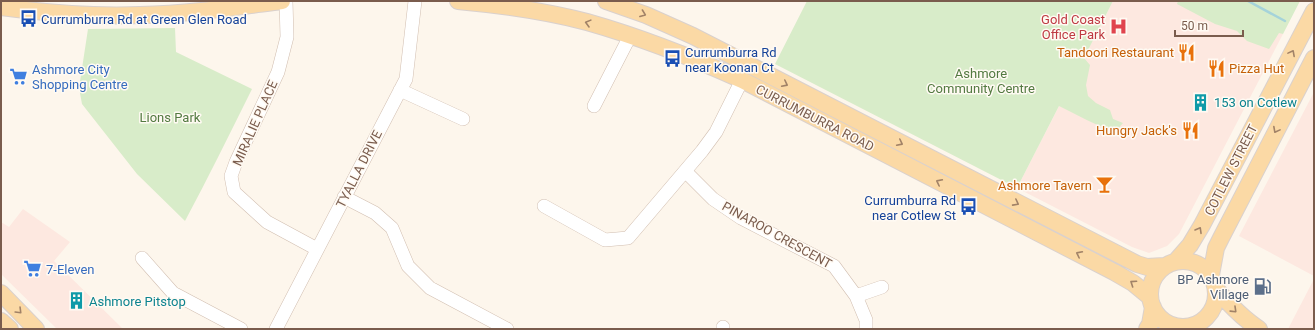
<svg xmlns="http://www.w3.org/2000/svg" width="1315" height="330" viewBox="0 0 1315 330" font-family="Roboto,sans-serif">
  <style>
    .commercial { fill: #fde8e0 }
    .green { fill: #d8ecc9 }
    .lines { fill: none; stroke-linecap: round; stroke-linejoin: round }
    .stream { stroke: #a5d3da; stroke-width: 2.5 }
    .minor-casing { stroke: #d1beb0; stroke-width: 14 }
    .major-casing { stroke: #dad1cd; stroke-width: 18 }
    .minor { stroke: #fff; stroke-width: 13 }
    .major { stroke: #fbd9a5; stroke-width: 16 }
    .oneway { stroke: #a18267 }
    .labels { text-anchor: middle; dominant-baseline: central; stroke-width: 3; stroke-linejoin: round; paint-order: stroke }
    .transit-label { font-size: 13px; fill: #164399; stroke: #fffaf3; text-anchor: start }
    .health-label { font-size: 13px; fill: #be3a42; stroke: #fffaf3; text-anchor: end }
    .food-label { font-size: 13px; fill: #c56008; stroke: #fffaf3; text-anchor: end }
    .shop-label { font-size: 13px; fill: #366cbe; stroke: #fffaf3; text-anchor: start }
    .park-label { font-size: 13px; fill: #537a41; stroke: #fffaf3 }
    .culture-label { font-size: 13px; fill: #0d838f; stroke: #fffaf3; text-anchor: start }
    .street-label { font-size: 13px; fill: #7a5c4d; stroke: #fffaf3 }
    .service-label { font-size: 13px; fill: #4e5e75; stroke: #fffaf3; text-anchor: end }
  </style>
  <rect width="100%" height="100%" fill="#fdf6ec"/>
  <path class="commercial" d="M 1113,1 L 1219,1 L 1283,34 L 1179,234 L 1167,246 L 1149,253 L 1132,247 L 1017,188 Z
    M 1314,92 L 1314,276 L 1239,236 Z
    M 23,209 L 70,242 L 54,261 L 123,329 L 57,329 L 1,274 L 1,222 L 9,227 Z
    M 1314,279 L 1314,329 L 1288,329 Z"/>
  <path class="green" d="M 807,1 L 1113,1 L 1084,58 L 1090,65 L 1086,85 L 1088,96 L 1096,103 L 1110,110 L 1113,119 L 1123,123 L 1116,131 C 1095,126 1078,115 1059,106 L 1017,188 L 775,64 Z
    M 1178,1 L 1300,1 L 1283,34 L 1279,33 L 1269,49 L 1247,41 L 1237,31 L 1215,24 L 1177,4 Z
    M 175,28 L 176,52 L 252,89 C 230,133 208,178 185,221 L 137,174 L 82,104 L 79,88 L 88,29 Z"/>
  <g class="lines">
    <path class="stream" d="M 1248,1 L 1285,21"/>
    <defs>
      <path id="minor" d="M 286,1 L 287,37 L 278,72 L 236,162 L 231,176 L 234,192 L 267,222 L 317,249
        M 400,90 L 463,119
        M 594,106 L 630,36
        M 685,171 L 713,199 L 741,218 L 834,266 L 856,296 L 866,320 L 866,329
        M 344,197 L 375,213 L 392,228 L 408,266 L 430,288 L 507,329
        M 544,206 L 605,240 L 628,238 L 702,151 L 716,132 L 742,80
        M 142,258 L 173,293 L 241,329
        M 856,296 L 882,287
        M 723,327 L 723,329
        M 276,329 L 406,79 L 415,1"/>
      <path id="major" d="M 458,1 C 501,5 545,11 587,22 C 640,37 691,57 742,80 L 1114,272 L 1133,283 L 1150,297
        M 606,1 L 646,15 L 693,36 L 1137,264 L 1147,267 L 1164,266
        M 1,7 C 47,13 94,17 140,15 C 188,14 235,7 282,1
        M1150 294a33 33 0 1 1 66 0a33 33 0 1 1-66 0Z
        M 1176,261 L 1190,245 L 1202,225 L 1314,11
        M 1211,275 L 1216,248 L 1221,238 L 1314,58
        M 1216,289 C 1229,304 1242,318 1259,329
        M 1,293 L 36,329
        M 1,321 L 10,329
        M 1147,329 L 1150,324 L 1153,307"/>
    </defs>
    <use href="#minor" class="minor-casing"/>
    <use href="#major" class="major-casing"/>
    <use href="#minor" class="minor"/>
    <use href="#major" class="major"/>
  </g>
  <defs><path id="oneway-chevron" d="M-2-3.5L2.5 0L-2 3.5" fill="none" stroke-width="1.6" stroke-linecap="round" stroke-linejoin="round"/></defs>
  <g class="oneway">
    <use href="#oneway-chevron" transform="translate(643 14) rotate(21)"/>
    <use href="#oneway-chevron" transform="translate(588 23) rotate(-165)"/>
    <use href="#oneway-chevron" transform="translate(1292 53) rotate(-62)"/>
    <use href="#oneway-chevron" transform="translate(785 84) rotate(27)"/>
    <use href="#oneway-chevron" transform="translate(1276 130) rotate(118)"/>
    <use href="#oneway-chevron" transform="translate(900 143) rotate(27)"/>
    <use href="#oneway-chevron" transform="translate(939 182) rotate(-153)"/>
    <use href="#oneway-chevron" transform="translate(1016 203) rotate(28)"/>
    <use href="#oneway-chevron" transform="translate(1199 230) rotate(-60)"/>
    <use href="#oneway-chevron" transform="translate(1079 254) rotate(-153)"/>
    <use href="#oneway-chevron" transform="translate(1133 283) rotate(-146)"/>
    <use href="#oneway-chevron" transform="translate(1234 310) rotate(44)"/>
    <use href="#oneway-chevron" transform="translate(19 311) rotate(45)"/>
  </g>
  <defs>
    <symbol id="bus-bare" viewBox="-9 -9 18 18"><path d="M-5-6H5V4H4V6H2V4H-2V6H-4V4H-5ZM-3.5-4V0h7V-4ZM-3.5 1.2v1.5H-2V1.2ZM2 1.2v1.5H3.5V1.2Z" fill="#1a4fb4" stroke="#fffaf3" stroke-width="2.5" paint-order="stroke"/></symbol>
    <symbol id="hospital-bare" viewBox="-9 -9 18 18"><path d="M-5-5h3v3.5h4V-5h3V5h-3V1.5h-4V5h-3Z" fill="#e0444e" stroke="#fffaf3" stroke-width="2.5" paint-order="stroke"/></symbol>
    <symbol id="restaurant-bare" viewBox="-9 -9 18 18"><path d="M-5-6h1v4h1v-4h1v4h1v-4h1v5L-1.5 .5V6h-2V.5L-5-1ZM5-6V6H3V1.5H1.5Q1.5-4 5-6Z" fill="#e8710a" stroke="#fffaf3" stroke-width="2.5" paint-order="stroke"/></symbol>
    <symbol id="supermarket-bare" viewBox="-9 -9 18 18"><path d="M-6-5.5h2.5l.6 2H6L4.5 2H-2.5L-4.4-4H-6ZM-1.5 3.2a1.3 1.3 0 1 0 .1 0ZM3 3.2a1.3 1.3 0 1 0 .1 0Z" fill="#3f7fe0" stroke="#fffaf3" stroke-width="2.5" paint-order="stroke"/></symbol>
    <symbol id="building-bare" viewBox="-9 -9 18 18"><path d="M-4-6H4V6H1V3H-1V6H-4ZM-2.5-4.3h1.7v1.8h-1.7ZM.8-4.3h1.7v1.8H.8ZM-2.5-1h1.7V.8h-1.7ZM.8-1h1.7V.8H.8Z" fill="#0f9aa8" stroke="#fffaf3" stroke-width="2.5" paint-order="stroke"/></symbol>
    <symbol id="bar-bare" viewBox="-9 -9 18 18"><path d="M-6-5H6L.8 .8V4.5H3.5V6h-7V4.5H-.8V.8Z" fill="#e8710a" stroke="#fffaf3" stroke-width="2.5" paint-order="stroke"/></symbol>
    <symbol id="fuel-bare" viewBox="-9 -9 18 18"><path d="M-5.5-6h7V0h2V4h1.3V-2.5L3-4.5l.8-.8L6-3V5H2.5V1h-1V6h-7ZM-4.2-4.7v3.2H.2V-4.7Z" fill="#5c6f8a" stroke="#fffaf3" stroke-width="2.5" paint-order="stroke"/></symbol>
  </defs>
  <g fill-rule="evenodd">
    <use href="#bus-bare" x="16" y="6" width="25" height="25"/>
    <use href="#hospital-bare" x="1106" y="14" width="25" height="25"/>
    <use href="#restaurant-bare" x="1174" y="40" width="25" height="25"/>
    <use href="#bus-bare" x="660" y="46" width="25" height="25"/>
    <use href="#restaurant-bare" x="1204" y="56" width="25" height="25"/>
    <use href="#supermarket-bare" x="6" y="64" width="25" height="25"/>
    <use href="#building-bare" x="1188" y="90" width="25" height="25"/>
    <use href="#restaurant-bare" x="1178" y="118" width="25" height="25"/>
    <use href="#bar-bare" x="1092" y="172" width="25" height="25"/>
    <use href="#bus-bare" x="956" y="194" width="25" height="25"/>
    <use href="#supermarket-bare" x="20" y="256" width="25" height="25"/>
    <use href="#fuel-bare" x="1250" y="274" width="25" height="25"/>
    <use href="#building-bare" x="64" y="288" width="25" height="25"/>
  </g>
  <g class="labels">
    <g class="transit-label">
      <text x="41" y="19">Currumburra Rd at Green Glen Road</text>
      <text x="685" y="52">Currumburra Rd<tspan x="685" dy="15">near Koonan Ct</tspan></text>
      <text x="956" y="200" text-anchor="end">Currumburra Rd<tspan x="956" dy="15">near Cotlew St</tspan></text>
    </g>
    <g class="health-label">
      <text x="1105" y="19">Gold Coast<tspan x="1105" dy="15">Office Park</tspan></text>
    </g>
    <g class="food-label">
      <text x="1174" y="52">Tandoori Restaurant</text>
      <text x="1229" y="68" text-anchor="start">Pizza Hut</text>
      <text x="1177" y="130">Hungry Jack's</text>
      <text x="1092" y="185">Ashmore Tavern</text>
    </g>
    <g class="shop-label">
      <text x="32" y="69">Ashmore City<tspan x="32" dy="15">Shopping Centre</tspan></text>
      <text x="46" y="269">7-Eleven</text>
    </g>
    <g class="park-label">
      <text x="981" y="73">Ashmore<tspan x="981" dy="15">Community Centre</tspan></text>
      <text x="170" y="117">Lions Park</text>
    </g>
    <g class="culture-label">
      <text x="1214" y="102">153 on Cotlew</text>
      <text x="89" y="301">Ashmore Pitstop</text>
    </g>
    <g class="street-label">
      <text transform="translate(815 118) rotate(27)">CURRUMBURRA ROAD</text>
      <text transform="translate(255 123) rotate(-66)">MIRALIE PLACE</text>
      <text transform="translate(359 169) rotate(-63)">TYALLA DRIVE</text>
      <text transform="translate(1231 170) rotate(-63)">COTLEW STREET</text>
      <text transform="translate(777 235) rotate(29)">PINAROO CRESCENT</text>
    </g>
    <g class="service-label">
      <text x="1249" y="279">BP Ashmore<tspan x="1249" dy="15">Village</tspan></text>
    </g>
  </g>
  <rect width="1315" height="330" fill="none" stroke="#7a5c4d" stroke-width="4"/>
  <path d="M1175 30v6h68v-6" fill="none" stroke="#7a5c4d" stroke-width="2"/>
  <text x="1181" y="30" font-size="12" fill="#7a5c4d" stroke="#fffaf3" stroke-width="3" paint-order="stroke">50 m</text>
</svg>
